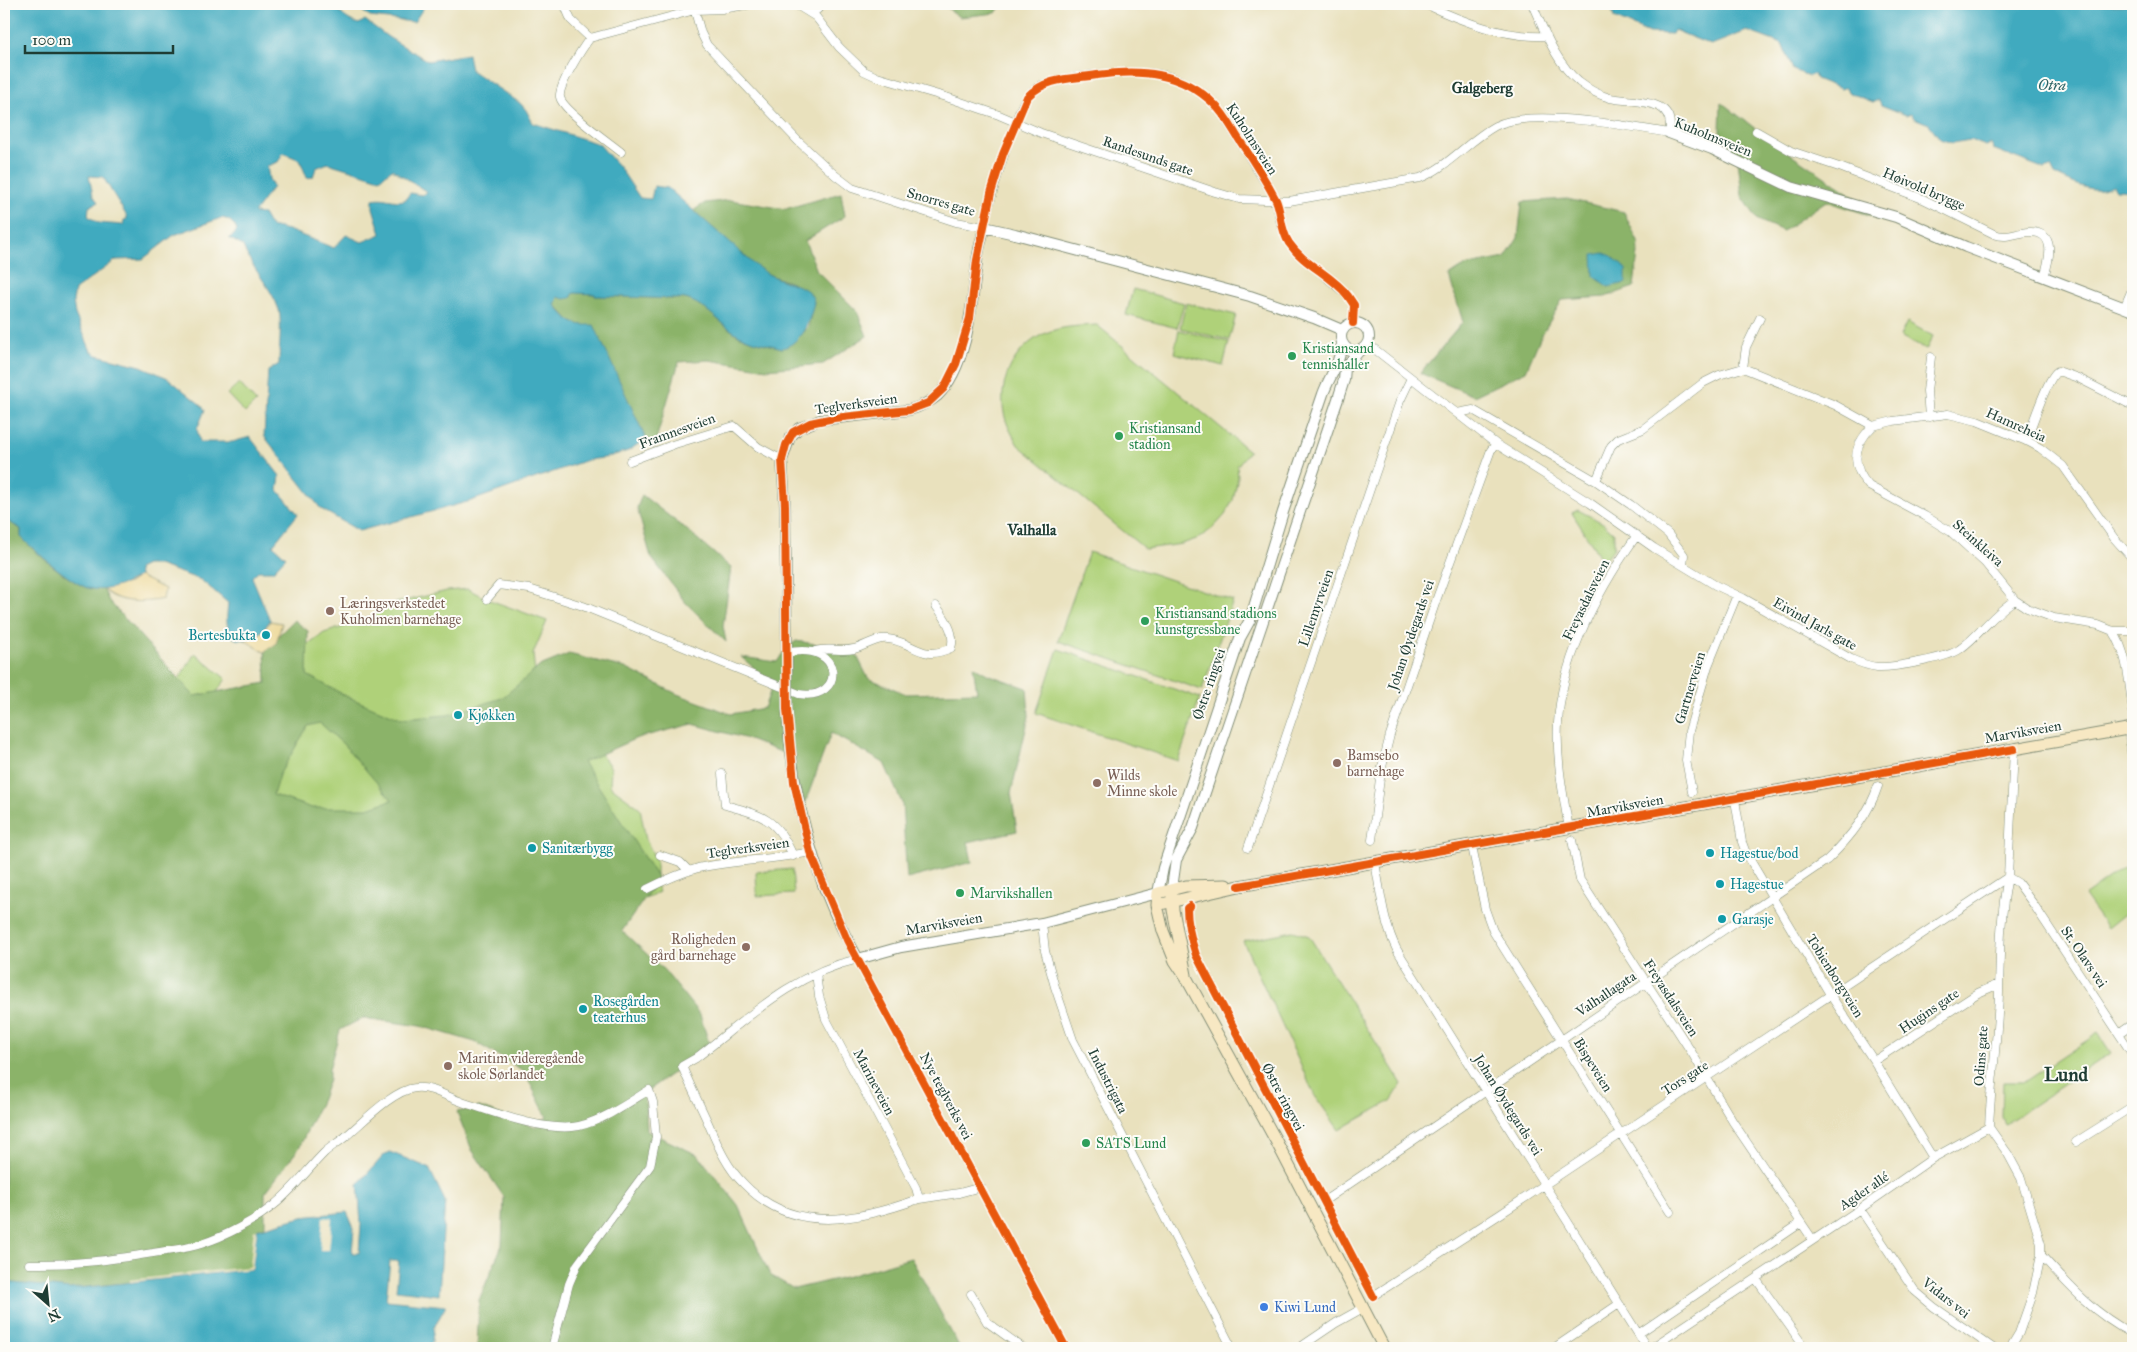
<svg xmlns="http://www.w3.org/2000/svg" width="2137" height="1352" font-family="'IM FELL Great Primer',serif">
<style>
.green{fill:#afd179;stroke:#678756}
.forest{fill:#8bb369;stroke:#55784e;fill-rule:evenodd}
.sand{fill:#eeda9e;stroke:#868c69}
.water{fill:#40aabf;stroke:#30747a;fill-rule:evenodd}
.pier{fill:#e9e1bd}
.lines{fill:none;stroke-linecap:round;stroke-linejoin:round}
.minor-casing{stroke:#848f78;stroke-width:9}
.tertiary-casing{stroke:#848f78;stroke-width:12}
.secondary-casing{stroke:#848f78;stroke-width:13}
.minor{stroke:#fff;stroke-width:8}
.tertiary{stroke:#fff;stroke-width:10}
.secondary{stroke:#f7e8c3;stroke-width:11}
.tertiary-bridge-casing{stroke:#848f78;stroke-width:12;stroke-linecap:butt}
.tertiary-bridge{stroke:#fff;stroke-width:10}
.cycleway-casing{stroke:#fdfcf7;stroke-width:11}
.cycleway{stroke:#e8590c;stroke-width:8}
.leisure-dot{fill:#2e9e5b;stroke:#fdfcf7;stroke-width:2}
.education-dot{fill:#8d6e63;stroke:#fdfcf7;stroke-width:2}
.culture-dot{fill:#0f9aa8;stroke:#fdfcf7;stroke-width:2}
.shop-dot{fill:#3f7fe0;stroke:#fdfcf7;stroke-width:2}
.labels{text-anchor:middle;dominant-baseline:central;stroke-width:4;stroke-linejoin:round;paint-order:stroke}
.street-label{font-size:14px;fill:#1f3d34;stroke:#fdfcf7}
.leisure-label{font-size:14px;fill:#27864d;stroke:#fdfcf7;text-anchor:start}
.education-label{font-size:14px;fill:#785e54;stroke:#fdfcf7;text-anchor:start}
.culture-label{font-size:14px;fill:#0d838f;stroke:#fdfcf7;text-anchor:start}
.shop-label{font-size:14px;fill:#366cbe;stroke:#fdfcf7;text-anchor:start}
.water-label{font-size:15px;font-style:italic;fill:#2b6365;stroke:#fdfcf7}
.neighbourhood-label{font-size:15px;font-weight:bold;fill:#1f3d34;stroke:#fdfcf7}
.district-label{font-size:19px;font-weight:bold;fill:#1f3d34;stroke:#fdfcf7}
</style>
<rect width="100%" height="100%" fill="#fdfcf7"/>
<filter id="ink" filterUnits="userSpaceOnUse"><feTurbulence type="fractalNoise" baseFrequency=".02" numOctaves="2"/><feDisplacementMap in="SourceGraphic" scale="10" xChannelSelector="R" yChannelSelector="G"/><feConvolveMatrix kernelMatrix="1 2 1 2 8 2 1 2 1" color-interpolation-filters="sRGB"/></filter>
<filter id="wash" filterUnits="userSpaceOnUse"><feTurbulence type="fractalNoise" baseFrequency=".0096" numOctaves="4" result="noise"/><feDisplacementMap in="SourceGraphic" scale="20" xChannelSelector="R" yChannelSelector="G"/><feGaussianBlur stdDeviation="1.12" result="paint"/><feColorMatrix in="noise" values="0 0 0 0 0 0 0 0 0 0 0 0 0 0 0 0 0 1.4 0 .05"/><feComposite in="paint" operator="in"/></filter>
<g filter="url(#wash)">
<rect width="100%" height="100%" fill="#e9e1bd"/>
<path class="green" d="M1133 289 1184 303 1177 328 1126 315Z
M1186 303 1236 315 1229 340 1180 328Z
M1907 322 1933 336 1926 350 1900 336Z
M1097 325 1249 451 1237 466 1238 477 1233 500 1225 515 1213 528 1199 538 1182 544 1145 549 1018 445C1012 434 1006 424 1004 413 997 378 1018 342 1051 331 1066 326 1082 326 1097 325Z
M1179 330 1229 342 1223 366 1174 353Z
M239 383 256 402 245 413 227 394Z
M1578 510 1603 523 1614 533V548L1603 562 1572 513Z
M1089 552 1233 601 1202 690 1058 641Z
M468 589 487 599 547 621 533 654 537 694 587 733 611 768 610 786 640 808 646 840 656 860V885L659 892 599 918 279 825 255 698 303 649 324 633 359 622 396 603 447 591Z
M1058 649 1200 698 1178 761 1036 713Z
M195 653 226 679 214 696 196 703 174 687Z
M2133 861V907L2107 928 2084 896Z
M792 869 794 894 757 896 756 872Z
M1293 931 1309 936 1402 1084 1391 1101 1339 1130 1315 1096 1243 941Z
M2098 1033 2111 1053 2005 1124 2002 1117 2003 1082H2025Z"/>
<path class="forest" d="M942 4H1002L996 13 959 17Z
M1721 102 1766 137 1891 222 1826 201 1783 231 1758 220 1742 196 1738 160 1720 131Z
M841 193 845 216 805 241 817 271 857 311 867 336 823 364 767 369 709 360 679 362 655 443 645 438 594 326C571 326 569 320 555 304L558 297 571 298 574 293 595 294V296H599L676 299C697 294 721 326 740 336 752 342 769 344 782 348L786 347 808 327 814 302 792 283 767 274 755 265 693 211 705 203 730 200 785 209Z
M1567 199 1624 212 1639 244 1634 287 1605 297 1562 300 1540 338 1526 371 1474 396 1420 373 1463 322 1449 276 1464 266 1505 258 1518 238 1522 202Z
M642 495 687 530 731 568 723 626 726 642 685 602 651 557 637 508Z
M4 519 21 529V537C35 552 68 581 87 588 92 590 97 589 103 589L109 601 194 696 266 683 265 649 294 620 308 631 307 675 348 697 401 719 448 715 502 698 540 666 569 654 625 668 677 694 731 714 764 708 773 684 741 657 777 662 785 650 796 641 854 650 868 678 906 694 977 692 973 666 989 675 1027 688 1029 716 1011 793 1017 831 968 842 972 862 907 879 902 803 884 763 831 733 801 814 792 756 744 738 693 724 637 738 583 762 658 879 622 931 664 970 700 1015 709 1043 691 1060 645 1092 647 1131 698 1155 738 1205 770 1275 794 1289 849 1276 911 1258 960 1348H477L479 1300 502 1245 504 1197 472 1150 457 1112 479 1107 535 1127 547 1117 524 1071 475 1042 420 1026 363 1018 340 1030 329 1069V1079L322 1099 299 1148 265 1193V1226L257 1229 253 1269 70 1289 4 1282ZM320 723 343 744 392 800 368 808H312L273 795 279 775 308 726Z"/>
<path class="sand" d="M139 576 165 589 163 599C143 603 118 604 103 589L129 583Z
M270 621 282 623 276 644 264 652 243 639 263 631Z"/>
<path class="water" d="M4 4H334C341 15 347 20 359 24L365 20 388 37 428 61 468 54 471 70 520 103 526 110 533 123 599 144 620 168 640 198 651 199 654 186 668 188 755 265C763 271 770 276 779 279 792 285 811 286 814 302 811 319 801 344 782 348 769 344 752 342 741 336 721 326 697 294 676 299L599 296H595V294L574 293 571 298 564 299 558 297 555 305C569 321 571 326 594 325L646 439 628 451 604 458 587 460 471 501 359 531 321 509 264 436 268 371 279 364C279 351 282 321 279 310 271 286 251 268 243 246L229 238 234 235 237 230C233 222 229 219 221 218L174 235 143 259 116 260 75 290 73 301 75 314 91 351 97 355 141 366 168 378 201 405 205 410 197 429 200 442H232L250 437 280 476 278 490 298 514 273 545 286 557 273 571H258L252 577 270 620C268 623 266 627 263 630 257 637 237 645 231 635 225 626 227 613 228 603L201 580 158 565H146L138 569 139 576C125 585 105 593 88 588 71 583 34 550 21 537V529L4 519ZM283 153 300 160 307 178 313 177 316 168 328 163 380 179 392 169 427 192 422 195 410 193 405 200C392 203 387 196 373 199V208L381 234 362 242 346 235 334 248 288 230 270 226 263 214 254 213 273 187 269 179 267 166 278 162ZM89 176 103 177 126 215 127 219 124 220 123 225 99 223 88 216 89 207 98 202 93 195Z
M353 4H426L414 22 370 17Z
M1611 4 2133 5V191L2116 190 2113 185C2094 196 2074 183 2055 175L2051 167 2045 169 1993 149 1991 144 1986 146 1970 140 1952 143 1940 139 1929 124 1914 118 1911 113 1906 115 1881 105 1879 100 1873 102 1848 92 1846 87 1841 89 1816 79 1814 74 1809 76 1793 70 1782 44 1747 31 1711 45 1674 30 1672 34 1649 33 1614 18Z
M1604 253 1612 256 1626 269V283L1608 287 1594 276 1593 255Z
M390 1152 429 1168 445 1201 439 1295 396 1290 399 1261H390L386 1300 446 1306 434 1327 431 1348H4V1282L70 1289 252 1269 257 1229 302 1217 347 1212 354 1228 352 1253H359L361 1224 358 1184 384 1155Z"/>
<path class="pier" d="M323 1217 332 1218 329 1250H320Z
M257 1229 252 1269 130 1282V1280L250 1267 254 1230Z"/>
</g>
<g filter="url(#ink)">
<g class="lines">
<defs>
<path id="minor" d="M564 4 571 20 590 38
M693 4 701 33 707 45 798 141 835 175 852 188 956 222 984 227C991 196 1000 167 1010 137 1015 124 1019 109 1026 98 1031 91 1039 85 1048 83 1071 75 1141 69 1164 75 1187 80 1209 97 1223 115L1276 200 1281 225 1288 242 1297 252 1348 296 1354 305 1353 323
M795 4 816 17 839 47 864 71 877 77 949 98 999 115 1041 133 1215 192 1239 199 1289 201 1420 178C1448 167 1468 141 1495 126 1530 108 1629 126 1669 133 1677 96 1632 103 1610 98 1599 95 1588 89 1579 82 1556 63 1544 30 1532 4
M1425 4C1463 22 1505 38 1547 36
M812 14 824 4
M1756 131 1791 151 1842 168 1923 199 1994 234C2007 239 2015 233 2028 232 2058 230 2049 261 2044 277
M621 152C609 142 562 110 560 97 558 86 583 47 590 38L695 10 722 9 752 4
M2124 308 2133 287
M1368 344 1496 444 1590 503 1654 548 1715 585 1743 598 1851 659C1860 663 1868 666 1877 667 1893 668 1948 658 1960 649 1980 635 1993 613 2015 600
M1743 368 1746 347 1760 318
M1457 413 1473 410 1596 481 1631 505 1668 534 1684 555 1683 565
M1929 417 1927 391 1931 357
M1873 426C1853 445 1850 465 1869 486L1925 516 1951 532 1985 563 2015 600 2027 608 2054 618 2098 625 2113 631H2133
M2026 441C2031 429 2048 375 2058 371L2078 378 2133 406
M630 461 675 444 734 426 758 447 782 460
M1596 481 1611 446 1618 439 1643 429 1703 383 1719 375 1743 368 1835 405 1873 426 1893 421 1948 414 1977 421 2029 442 2040 448 2063 466 2114 538 2133 559
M487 599 499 585 529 589 583 606 799 694C846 702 845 639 786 653
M2113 631C2128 653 2129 685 2133 711
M815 651C828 647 841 652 854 649 864 647 877 637 888 639 915 642 920 662 951 648 956 634 944 616 936 606
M2128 729 2133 765
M722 774 725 805C762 815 777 818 793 856
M1692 792 1686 760 1689 731 1708 666 1737 595
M1735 800 1742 842 1746 853 1831 996 1874 1061 1933 1158
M1569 829C1563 794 1556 759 1558 723 1562 655 1599 589 1637 535
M1372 840 1381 771 1390 735 1437 598 1491 450 1496 444
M1572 840 1580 880 1692 1053 1733 1122 1813 1240
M1472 846 1485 909 1493 931 1670 1212
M1248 848 1400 401 1411 378
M660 855 680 862 689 871
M1375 863C1381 893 1383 922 1397 950L1647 1348
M647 889C663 881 681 873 698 868 735 860 773 860 810 852
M1042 923 1045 951 1055 987 1073 1040 1232 1348
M816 974 819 996 826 1019 916 1188 919 1199 959 1193 981 1187
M2120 1033 2133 1024
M1874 1061 1978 993 1999 984
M2076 1142 2133 1106
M919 1199C860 1220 794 1236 744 1184 727 1168 718 1146 709 1125 700 1105 690 1086 682 1066L696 1058C748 1018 792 974 858 959L1066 1348
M1324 1201 1827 860C1848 840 1869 814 1878 786
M1860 1209 1915 1291 1934 1307 1993 1348
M2041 1255C2069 1286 2095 1315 2133 1334
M29 1264C75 1265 109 1260 153 1253 169 1250 186 1249 201 1244 226 1236 254 1221 274 1205 293 1190 307 1170 324 1153 330 1147 338 1143 345 1137 362 1123 393 1090 415 1088 431 1086 447 1097 462 1102 492 1112 547 1133 579 1126 604 1120 628 1103 649 1090L653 1102 656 1137 650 1166 577 1265 569 1284 552 1348
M1756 1279 1805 1348
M971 1294 987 1322 1023 1348
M1373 1296 1499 1215 2008 877 2018 883 2034 905 2133 1055
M1638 1334 1801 1223
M1299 1348 1336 1323 1363 1308
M1554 1348 1619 1304
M1651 1348 1860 1209 1933 1158 1989 1127
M2010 1348 2019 1333 2033 1293 2041 1255V1244L2021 1178 2008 1154 1989 1127C1991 1082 1998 1037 1999 992 2000 954 2000 915 2008 877L2014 749"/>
<path id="tertiary" d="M1669 133 1712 149 1791 187 1896 217 1966 247 2133 311
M1341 337a14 14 0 1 1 28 0a14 14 0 1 1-28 0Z
M787 665 785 505 782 460 790 437 799 428 820 420 909 410C919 407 929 403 937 396 968 367 972 302 977 262 978 250 982 239 984 227L1015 234 1250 296 1314 318 1342 330
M787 709C792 797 814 882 858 959L901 947 1042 923 1158 893 1163 868 1240 638 1250 620 1283 512 1323 394C1330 375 1340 364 1342 343
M1172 888 1176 860 1193 828 1338 399 1344 380 1345 368 1359 351"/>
<path id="secondary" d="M1226 885 1186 886 1158 893 1157 905 1163 931 1175 961 1187 979 1275 1139 1384 1348
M1172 895 1173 910 1186 975
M1157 905 1239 886 2133 728"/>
</defs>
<use href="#minor" class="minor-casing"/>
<use href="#tertiary" class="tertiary-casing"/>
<use href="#secondary" class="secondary-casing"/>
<use href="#minor" class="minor"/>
<use href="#tertiary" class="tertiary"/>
<use href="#secondary" class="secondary"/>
<defs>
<path id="tertiary-bridge" d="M787 665V709"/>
</defs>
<use href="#tertiary-bridge" class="tertiary-bridge-casing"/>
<use href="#tertiary-bridge" class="tertiary-bridge"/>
<defs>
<path id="cycleway" d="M1239 886 2014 749
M1190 906 1187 908C1187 924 1191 940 1196 955L1373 1296
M1066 1348 847 940 810 852 794 782 787 709 785 505 782 460 786 445 793 432 810 423 834 418 909 410 928 403 944 388 956 364 970 318 977 260 991 193 1003 154 1027 97C1046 77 1072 79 1097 75 1140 69 1182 72 1214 104 1226 115 1233 131 1242 144 1254 162 1266 181 1276 200 1282 214 1280 229 1289 243 1304 265 1332 275 1348 296L1354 305 1353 323"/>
</defs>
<use href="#cycleway" class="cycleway-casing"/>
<use href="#cycleway" class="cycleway"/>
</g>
</g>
<g class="leisure-dot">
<circle cx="1292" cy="356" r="5"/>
<circle cx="1119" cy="436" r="5"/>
<circle cx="1145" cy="621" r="5"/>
<circle cx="960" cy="893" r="5"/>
<circle cx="1086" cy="1143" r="5"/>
</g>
<g class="education-dot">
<circle cx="330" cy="611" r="5"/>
<circle cx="1337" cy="763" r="5"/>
<circle cx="1097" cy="783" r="5"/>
<circle cx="746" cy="947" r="5"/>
<circle cx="448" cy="1066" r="5"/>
</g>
<g class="culture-dot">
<circle cx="266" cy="635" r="5"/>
<circle cx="458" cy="715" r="5"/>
<circle cx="532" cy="848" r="5"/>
<circle cx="1710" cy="853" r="5"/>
<circle cx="1720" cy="884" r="5"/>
<circle cx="1722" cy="919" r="5"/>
<circle cx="583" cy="1009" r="5"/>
</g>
<circle class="shop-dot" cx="1264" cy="1307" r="5"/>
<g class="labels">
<g class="street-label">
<text transform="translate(1713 137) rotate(22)">Kuholmsveien</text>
<text transform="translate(1252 139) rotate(57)">Kuholmsveien</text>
<text transform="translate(1148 156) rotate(19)">Randesunds gate</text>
<text transform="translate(1924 189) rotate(23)">Høivold brygge</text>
<text transform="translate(941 202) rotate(16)">Snorres gate</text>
<text transform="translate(856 404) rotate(-8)">Teglverksveien</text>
<text transform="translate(2016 425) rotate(24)">Hamreheia</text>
<text transform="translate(677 431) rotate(-20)">Framnesveien</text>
<text transform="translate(1978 543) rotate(42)">Steinkleiva</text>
<text transform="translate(1586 600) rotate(-64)">Freyasdalsveien</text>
<text transform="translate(1316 608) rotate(-71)">Lillemyrveien</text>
<text transform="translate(1815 624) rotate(29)">Eivind Jarls gate</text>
<text transform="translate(1411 635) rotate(-71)">Johan Øydegards vei</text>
<text transform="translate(1209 684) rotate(-71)">Østre ringvei</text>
<text transform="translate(1690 688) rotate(-73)">Gartnerveien</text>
<text transform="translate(2023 732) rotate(-10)">Marviksveien</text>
<text transform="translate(1625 806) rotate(-10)">Marviksveien</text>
<text transform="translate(748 848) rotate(-8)">Teglverksveien</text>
<text transform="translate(944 924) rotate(-10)">Marviksveien</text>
<text transform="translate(2084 957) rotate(56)">St. Olavs vei</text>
<text transform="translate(1835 976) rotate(58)">Tobienborgveien</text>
<text transform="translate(1606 994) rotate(-34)">Valhallagata</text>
<text transform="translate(1671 998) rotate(57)">Freyasdalsveien</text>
<text transform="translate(1929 1011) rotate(-34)">Hugins gate</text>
<text transform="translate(1981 1056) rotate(-86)">Odins gate</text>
<text transform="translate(1593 1065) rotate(58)">Bispeveien</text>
<text transform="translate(1685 1078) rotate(-33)">Tors gate</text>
<text transform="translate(1108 1081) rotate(63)">Industrigata</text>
<text transform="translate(874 1082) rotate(62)">Marineveien</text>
<text transform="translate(946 1096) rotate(62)">Nye teglverks vei</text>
<text transform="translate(1283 1097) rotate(62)">Østre ringvei</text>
<text transform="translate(1508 1105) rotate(58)">Johan Øydegards vei</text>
<text transform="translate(1864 1191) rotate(-34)">Agder allé</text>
<text transform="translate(1946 1298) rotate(38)">Vidars vei</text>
</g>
<g class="leisure-label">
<text x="1302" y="348">Kristiansand<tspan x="1302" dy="16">tennishaller</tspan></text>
<text x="1129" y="428">Kristiansand<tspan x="1129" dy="16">stadion</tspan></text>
<text x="1155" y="613">Kristiansand stadions<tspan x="1155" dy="16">kunstgressbane</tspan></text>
<text x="970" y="893">Marvikshallen</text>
<text x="1096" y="1143">SATS Lund</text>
</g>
<g class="education-label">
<text x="340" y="603">Læringsverkstedet<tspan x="340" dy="16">Kuholmen barnehage</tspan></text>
<text x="1347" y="755">Bamsebo<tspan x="1347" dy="16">barnehage</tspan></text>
<text x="1107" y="775">Wilds<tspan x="1107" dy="16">Minne skole</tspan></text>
<text x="736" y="939" text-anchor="end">Roligheden<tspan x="736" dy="16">gård barnehage</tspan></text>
<text x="458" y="1058">Maritim videregående<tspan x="458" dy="16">skole Sørlandet</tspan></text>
</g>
<g class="culture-label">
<text x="256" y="635" text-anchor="end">Bertesbukta</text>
<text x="468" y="715">Kjøkken</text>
<text x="542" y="848">Sanitærbygg</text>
<text x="1720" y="853">Hagestue/bod</text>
<text x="1730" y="884">Hagestue</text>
<text x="1732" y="919">Garasje</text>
<text x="593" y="1001">Rosegården<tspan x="593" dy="16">teaterhus</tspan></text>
</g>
<g class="shop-label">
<text x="1274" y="1307">Kiwi Lund</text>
</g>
<g class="water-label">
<text x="2052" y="85">Otra</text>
</g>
<g class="neighbourhood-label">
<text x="1482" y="88">Galgeberg</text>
<text x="1032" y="530">Valhalla</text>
</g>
<g class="district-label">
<text x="2066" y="1074">Lund</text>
</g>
</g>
<rect width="2137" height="1352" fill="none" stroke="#fdfcf7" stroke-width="20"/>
<g transform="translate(48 1304) rotate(153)" stroke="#fdfcf7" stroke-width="4" paint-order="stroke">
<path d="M0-4L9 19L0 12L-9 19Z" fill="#1f3d34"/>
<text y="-8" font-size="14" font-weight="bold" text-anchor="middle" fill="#1f3d34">N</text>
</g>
<path d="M25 45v8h148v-8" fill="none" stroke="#1f3d34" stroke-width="2.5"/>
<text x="32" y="45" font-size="15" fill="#1f3d34" stroke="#fdfcf7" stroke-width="4" paint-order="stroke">100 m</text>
</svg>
